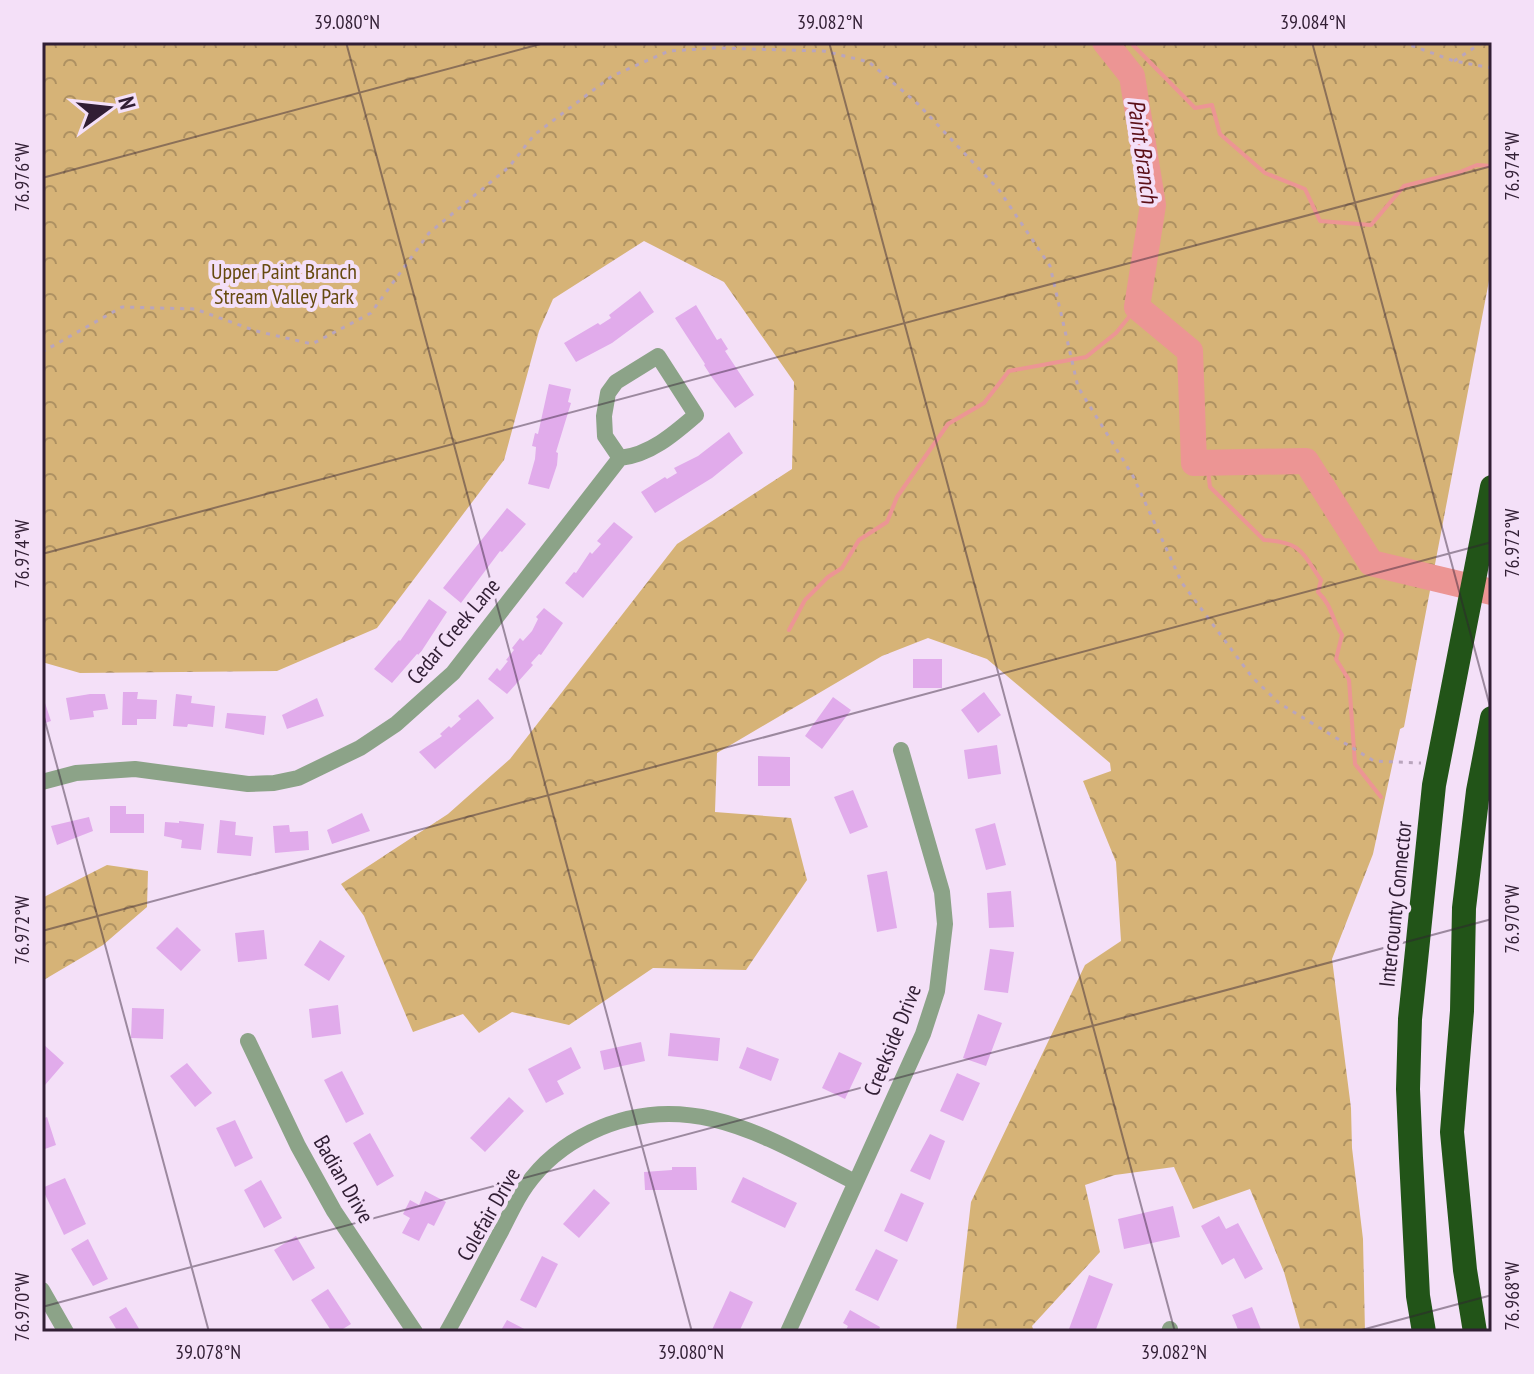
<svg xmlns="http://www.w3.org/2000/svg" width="1534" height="1374" font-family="'PT Sans Narrow',sans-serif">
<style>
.forest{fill:url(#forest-crowns)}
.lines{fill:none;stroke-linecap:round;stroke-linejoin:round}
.stream{stroke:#ec9594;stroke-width:4}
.river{stroke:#ec9594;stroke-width:26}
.building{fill:#e1abeb}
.path{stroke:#b9a5bd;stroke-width:3;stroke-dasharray:4 6;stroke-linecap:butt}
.street{stroke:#8ca388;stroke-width:16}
.highway{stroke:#225418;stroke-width:24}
.ticks{fill:none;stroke:#311e34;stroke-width:2;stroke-opacity:0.45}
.labels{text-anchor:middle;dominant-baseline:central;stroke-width:8;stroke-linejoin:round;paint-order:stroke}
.park-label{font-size:22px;fill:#664a0f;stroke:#f4e0f8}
.street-label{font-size:22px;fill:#311e34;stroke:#f4e0f8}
.water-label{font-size:24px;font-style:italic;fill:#5c1018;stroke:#f4e0f8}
.neatline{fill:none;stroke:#311e34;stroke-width:3}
.ticks-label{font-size:20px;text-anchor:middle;fill:#311e34}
</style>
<defs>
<pattern id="forest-crowns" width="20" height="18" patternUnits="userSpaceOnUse" patternTransform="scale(2)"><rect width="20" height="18" fill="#d6b377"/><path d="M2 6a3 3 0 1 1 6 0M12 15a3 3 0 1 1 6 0" fill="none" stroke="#ae9162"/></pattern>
</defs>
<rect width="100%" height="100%" fill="#f4e0f8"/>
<path class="forest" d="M42 42H1492V265L1404 727 1400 729 1373 854 1332 959 1351 1108 1352 1148 1363 1239 1365 1332H1301L1284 1272 1250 1189 1193 1209 1174 1167 1115 1175 1085 1185 1100 1252 1032 1326 1034 1332H956L971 1202 1085 965 1121 941 1116 862 1083 781 1111 771 1110 763 987 659 928 638 882 656 717 753 715 812 791 818 807 880 746 970 653 968 569 1025 512 1012 479 1033 463 1014 413 1032 364 916 341 884 448 814 510 759 677 544 792 469 794 382 724 282 644 241 553 299 539 331 504 460 377 628 277 671 80 673 42 662Z
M107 865 148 871 147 907 103 945 42 981V898Z"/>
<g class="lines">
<path class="stream" d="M1130 42 1195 108 1212 105 1220 134 1265 173 1305 189 1320 221 1371 225 1404 186 1460 172 1477 165 1492 166
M1207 463 1210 487 1264 540C1301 542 1301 551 1321 580L1318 592C1333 607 1331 618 1342 635L1336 659 1349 680 1355 764 1381 797
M789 630 805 600 828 577 842 568 859 540 887 522 897 497 948 424 984 403 1009 371 1086 357 1116 333 1137 307"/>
<path class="river" d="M1105 42 1132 76 1153 205 1137 307 1190 351 1194 463 1306 461 1371 563 1492 592"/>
</g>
<path class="building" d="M640 291 654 312 612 343 576 362 564 343 598 323 600 325 611 318 609 315Z
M696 305 717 340 721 338 728 349 725 351 754 395 735 408 711 376 704 365 705 364 675 318Z
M549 384 571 389 568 402 571 403 556 452 558 453 557 465 549 489 528 484 535 459 536 447 532 446 535 433 538 434Z
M729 432 743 453 712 478 655 513 641 492 665 477 667 479 677 473 674 468 698 456Z
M507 508 526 524 502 552 500 551 461 603 443 588Z
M614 522 633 537 583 598 565 583 574 572 576 573 590 552 592 554 601 544 597 541Z
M429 599 447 612 419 655 417 654 392 683 374 669 399 640 400 641Z
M544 608 563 623 541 655 539 654 531 663 533 665 507 694 488 679 497 668 500 671 508 661 506 660 514 650 512 648 520 638 523 641 532 631 538 619 536 617Z
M913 659H942V688H913Z
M123 692H138L137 699 157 700 156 719H137V725H122Z
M984 692 1001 715 978 733 961 710Z
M42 694 51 721 42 724Z
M90 694H105L108 709 93 711 94 717 70 720 66 698Z
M176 694 192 696 191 703 215 706 213 727 188 724 187 727 173 726Z
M833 697 851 710 822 749 805 736Z
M317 698 324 716 287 729 282 715Z
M478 699 494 718 435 769 419 752 442 736 440 734 449 726 451 728 461 719 458 716Z
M227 713 266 716 264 735 225 728Z
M997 745 1001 774 968 779 964 750Z
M758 756 790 757V786H758Z
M853 790 868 827 850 834 834 797Z
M110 806H126V814H144V833H110Z
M362 813 370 831 332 844 327 830Z
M89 817 93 831 57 845 51 826Z
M220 820 236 822 235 835 253 837 251 856 217 853Z
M179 821 204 824 201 850 181 848 182 840 164 836 165 822 179 823Z
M995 823 1006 865 986 870 975 829Z
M289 825 290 832 308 831 309 850 275 853 273 826Z
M887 871 897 928 877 932 867 875Z
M1011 891 1014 927 989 928 987 893Z
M177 927 201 950 181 971 156 948Z
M264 930 267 959 238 962 235 933Z
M320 940 345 956 329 981 304 965Z
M990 949 1014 952 1008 993 984 990Z
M338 1005 341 1034 312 1038 309 1009Z
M132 1008 164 1009 163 1039 131 1038Z
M978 1014 1002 1023 986 1066 963 1058Z
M670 1033 720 1038 718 1061 668 1056Z
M641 1042 645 1061 604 1070 600 1051Z
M43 1044 64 1063 45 1085 42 1082Z
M571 1047 581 1068 557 1081 564 1094 546 1103 528 1069Z
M747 1047 779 1059 771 1081 739 1068Z
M839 1052 862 1063 845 1099 822 1088Z
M187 1063 212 1093 195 1107 170 1076Z
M342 1071 364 1114 346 1123 324 1080Z
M957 1073 980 1083 963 1121 940 1111Z
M509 1097 524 1111 485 1152 470 1138Z
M47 1117 56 1145 42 1150V1119Z
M235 1120 253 1158 235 1167 216 1128Z
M370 1133 394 1176 377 1186 353 1143Z
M930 1134 945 1141 930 1180 910 1171Z
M672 1167H696L697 1190H645L644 1172 672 1170Z
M743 1177 797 1203 785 1228 731 1202Z
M65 1178 86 1224 64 1235 42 1188Z
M261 1180 282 1218 264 1228 244 1190Z
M594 1189 610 1203 579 1238 563 1224Z
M425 1191 446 1202 434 1226 428 1223 419 1241 402 1233 410 1218 403 1214 410 1200 419 1205Z
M901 1193 924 1203 907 1242 884 1231Z
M1173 1206 1180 1237 1124 1249 1118 1219Z
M1219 1216 1226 1229 1238 1223 1263 1269 1245 1279 1234 1258 1222 1265 1201 1226Z
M296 1236 315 1268 293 1281 274 1250Z
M88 1239 108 1279 93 1286 71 1249Z
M876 1249 898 1260 878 1301 855 1290Z
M542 1256 558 1264 536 1308 520 1300Z
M1089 1275 1113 1284 1095 1332H1079L1069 1329Z
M328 1289 351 1324 338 1332H332L311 1300Z
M730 1291 753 1302 739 1332H711Z
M126 1307 141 1332H118L109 1317Z
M1252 1307 1262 1332H1239L1232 1315Z
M850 1310 880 1327 878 1332H845L848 1326 843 1323Z
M507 1320 530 1332H500Z"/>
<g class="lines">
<path class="path" d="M1402 42 1454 61 1492 68
M1454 61 1483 42
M42 352 122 307 195 309 256 331 312 344 371 313 429 233 509 167 534 135 612 76 669 51 714 48 824 51 869 62 918 104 999 190 1050 266 1078 387 1133 476 1182 583 1252 677 1279 703 1374 761 1421 763"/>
<path class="street" d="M42 782 76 773 135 769 248 784 274 783 298 778 360 748 396 724 453 673 620 458C650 455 674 434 696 415L658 356 616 382 608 393 604 416 605 436 620 458
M248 1041 298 1146 334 1211 415 1332
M42 1290 66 1332
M447 1332C465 1300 482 1267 499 1235 508 1219 515 1201 526 1186 542 1163 566 1144 591 1132 689 1085 769 1139 855 1182
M788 1332 923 1034 937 991 945 924 942 892 901 750
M1169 1332 1170 1329"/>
<path class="highway" d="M1424 1332 1418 1296 1411 1158 1408 1089 1410 1019 1434 785 1492 487
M1475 1332 1465 1270 1452 1132 1462 1011 1464 908 1478 791 1492 718"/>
</g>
<path class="ticks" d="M346 42 692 1332M829 42 1175 1332M1312 42 1492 714M42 178 548 42M42 554 1492 166M42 710 209 1332M42 931 1492 542M42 1307 1492 919M1354 1332 1492 1295"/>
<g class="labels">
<g class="park-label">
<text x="284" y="271">Upper Paint Branch<tspan x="284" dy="25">Stream Valley Park</tspan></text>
</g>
<g class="street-label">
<text transform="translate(453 631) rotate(-50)">Cedar Creek Lane</text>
<text transform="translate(1395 904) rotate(-84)">Intercounty Connector</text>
<text transform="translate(892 1040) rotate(-68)">Creekside Drive</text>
<text transform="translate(344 1179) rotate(60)">Badian Drive</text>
<text transform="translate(488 1214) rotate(-60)">Colefair Drive</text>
</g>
<g class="water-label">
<text transform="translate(1143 151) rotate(82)">Paint Branch</text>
</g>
</g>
<rect width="1534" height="1374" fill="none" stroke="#f4e0f8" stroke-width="88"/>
<g transform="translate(108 108) rotate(75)" stroke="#f4e0f8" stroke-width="6" paint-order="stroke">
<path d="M0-6L14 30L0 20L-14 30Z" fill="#311e34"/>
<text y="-12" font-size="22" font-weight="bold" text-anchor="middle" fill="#311e34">N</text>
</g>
<rect x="44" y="44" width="1446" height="1286" class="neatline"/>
<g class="ticks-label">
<text x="347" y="29">39.080°N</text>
<text x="830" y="29">39.082°N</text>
<text x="1313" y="29">39.084°N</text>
<text transform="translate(1512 166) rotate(-90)" y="7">76.974°W</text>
<text transform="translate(22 177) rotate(-90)" y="7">76.976°W</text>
<text transform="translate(1512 543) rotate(-90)" y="7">76.972°W</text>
<text transform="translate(22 554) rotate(-90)" y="7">76.974°W</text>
<text transform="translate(1512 919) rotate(-90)" y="7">76.970°W</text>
<text transform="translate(22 930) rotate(-90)" y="7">76.972°W</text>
<text transform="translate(1512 1296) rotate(-90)" y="7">76.968°W</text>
<text transform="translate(22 1307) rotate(-90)" y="7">76.970°W</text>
<text x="208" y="1359">39.078°N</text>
<text x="691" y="1359">39.080°N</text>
<text x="1174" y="1359">39.082°N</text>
</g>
</svg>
